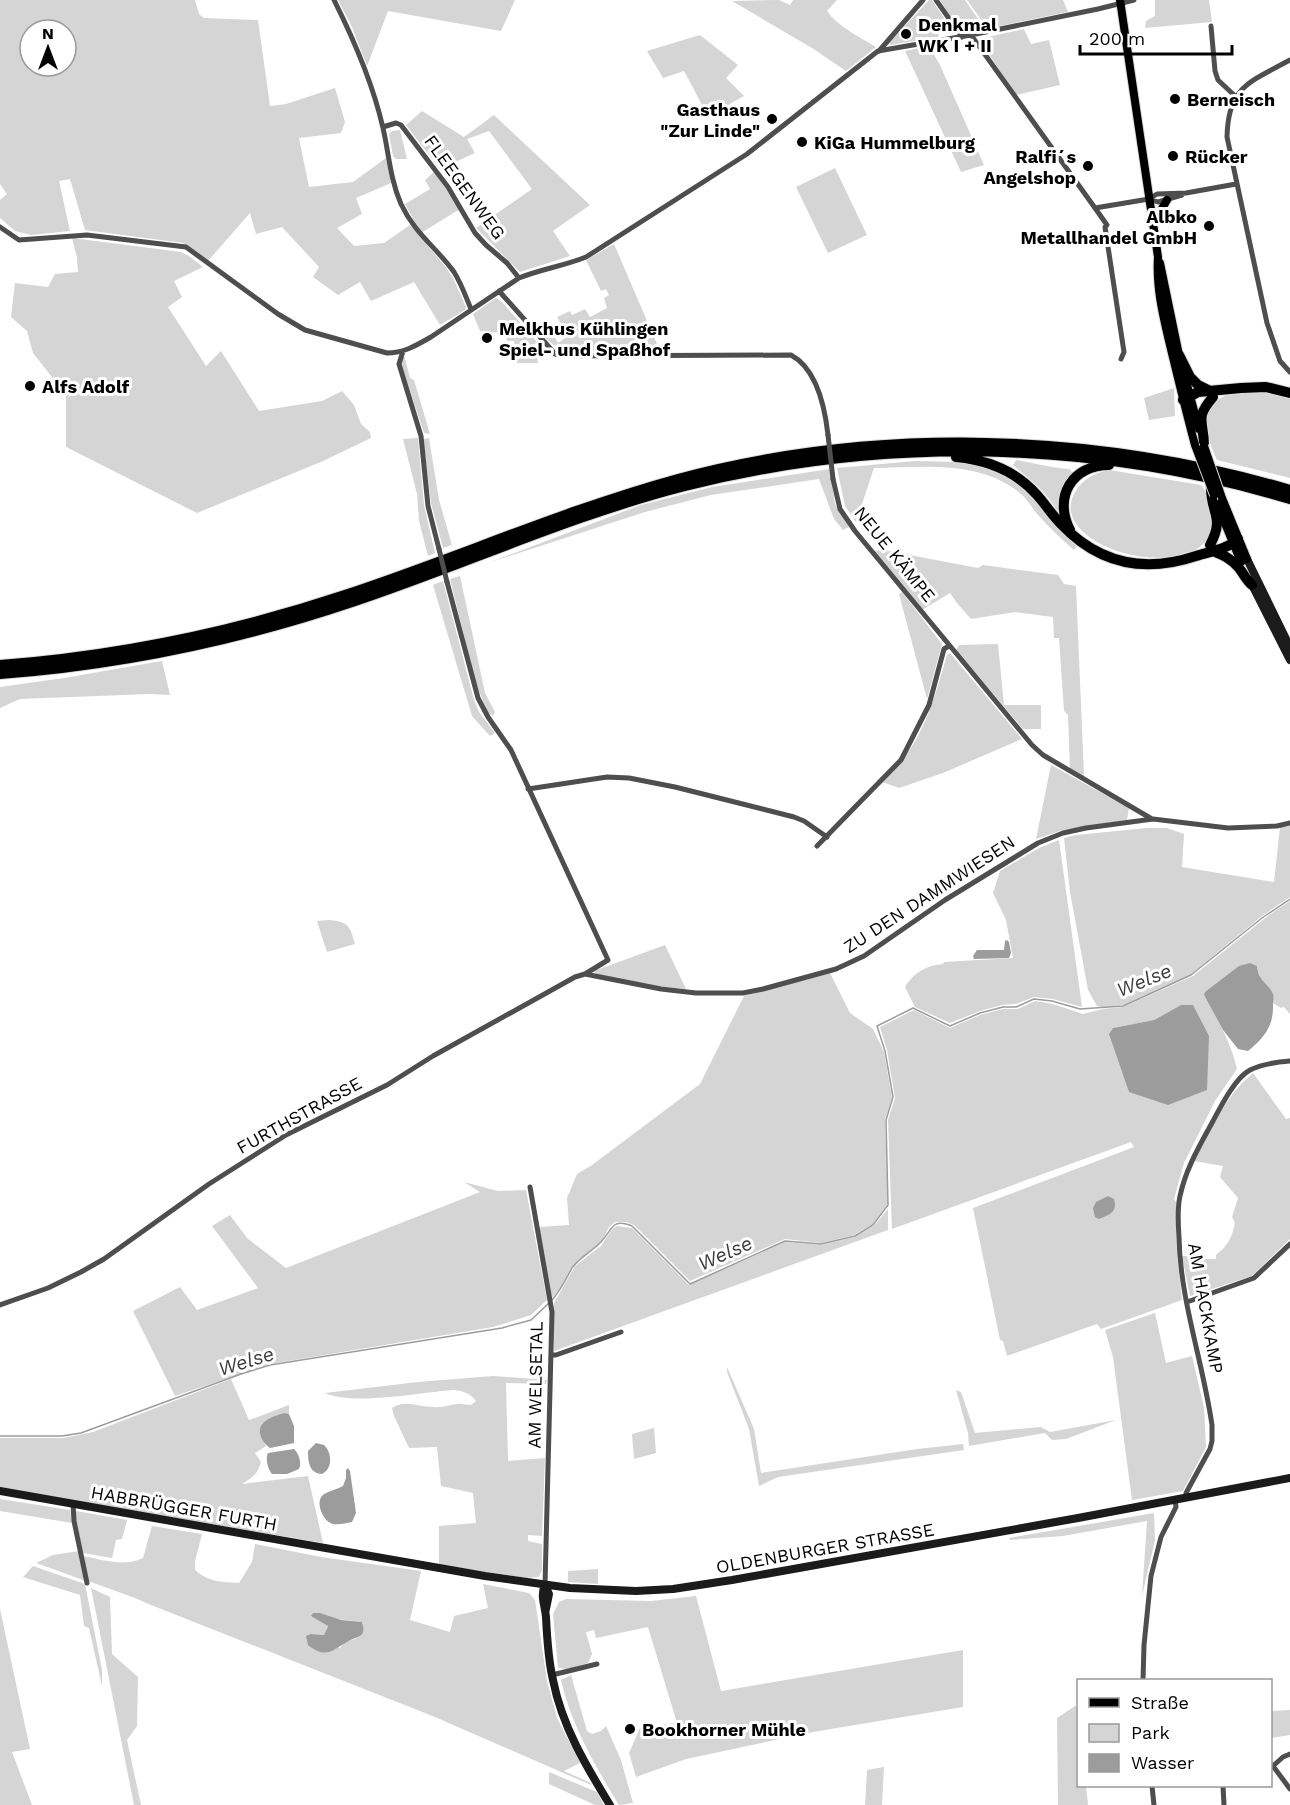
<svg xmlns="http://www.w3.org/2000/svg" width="1290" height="1805" font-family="'Work Sans',sans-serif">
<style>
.green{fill:#d5d5d5;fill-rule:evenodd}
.water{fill:#9c9c9c}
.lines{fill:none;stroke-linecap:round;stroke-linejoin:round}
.stream{stroke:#9c9c9c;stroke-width:1.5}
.primary-casing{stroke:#dbdbdb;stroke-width:10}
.highway-casing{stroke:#dbdbdb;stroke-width:12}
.street{stroke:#4e4e4e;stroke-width:5}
.secondary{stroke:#1b1b1b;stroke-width:8}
.primary{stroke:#000;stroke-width:8}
.highway{stroke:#000;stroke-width:10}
.primary-bridge-casing{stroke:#dbdbdb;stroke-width:10;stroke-linecap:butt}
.street-bridge{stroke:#4e4e4e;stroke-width:5}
.primary-bridge{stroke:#000;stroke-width:8}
.poi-dot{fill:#000;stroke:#fff;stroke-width:2}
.labels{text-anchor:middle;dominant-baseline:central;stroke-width:6;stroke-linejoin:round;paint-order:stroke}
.poi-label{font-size:18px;font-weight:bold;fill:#000;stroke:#fff;text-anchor:start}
.street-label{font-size:18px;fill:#000;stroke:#fff}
.water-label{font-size:20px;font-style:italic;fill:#3d3d3d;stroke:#fff}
</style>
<rect width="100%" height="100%" fill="#fff"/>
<path class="green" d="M0 0H195L199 14 204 18 258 20 270 106 286 104 335 88 345 122 341 133 299 138 309 187 353 182 386 158 391 183 356 198 362 214 337 228 354 246 384 243 410 225 445 266 453 278 466 307 465 310 440 325 414 282 371 301 360 282 338 295 313 277 319 267 282 227 256 234 250 213 208 261 183 243 85 230 70 179 59 181 70 231 31 235 15 231 0 218V200L7 194 0 184ZM30 30H66V66H30Z
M338 0H515L501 31 388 11 367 66 352 27Z
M779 0 790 5 793 0H837L827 11C838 27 860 37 876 47L846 71 812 48 732 1Z
M929 0H932L944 18 938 37 891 45 889 43Z
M940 0H965L985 29 961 33Z
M967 0H1063L1068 12 989 28 985 25Z
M1155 0H1209L1212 22 1145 28 1146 21 1155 16Z
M1024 29 1031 44 1049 40 1060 85 1016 95 979 39Z
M700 35 738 65 726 78 744 96 708 116 684 71 663 78 647 51Z
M929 46 940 65 984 165 961 172 905 51Z
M422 111 464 137 494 115 590 205 553 231 570 256 520 272 476 228 532 189 489 131 467 139 475 153 440 169 406 125Z
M400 130 407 159H396L393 156 389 134 392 131Z
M835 168 867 235 828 253 796 187Z
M434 172 460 209 421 233 405 204 430 189 425 180Z
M72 238 181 252 189 256 203 267 174 281 182 297 168 307 206 366 221 351 259 411 322 401 342 391 354 405 361 424 370 432 371 438 323 461 197 513 66 447V395L33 353 27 331 11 317 15 283 48 287 55 274 78 272 77 258Z
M614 244 660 351H576C555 350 550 342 535 328L547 323 558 343 568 336 557 317 570 311 572 315 585 309 590 317 607 308 604 298 609 295 606 289 601 291 586 260Z
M496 298 502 302 537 342 535 346 538 363H516L514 341H508L502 333 480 331 473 314Z
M404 355 410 378 414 380 430 434 424 433 401 364Z
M1174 388 1175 416 1149 420 1144 398Z
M1262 391 1290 397V478L1217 460C1213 451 1209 442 1207 433 1202 415 1212 399 1230 394 1239 391 1252 392 1262 391Z
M418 438 424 505 435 553 428 556 419 521 417 494 403 439Z
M429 438 439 500 452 545 443 548 431 503 423 439Z
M1016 460C1035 463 1051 468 1070 469L1075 477 1061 510 1057 511C1047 492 1029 479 1013 465Z
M915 461C937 462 962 460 984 466 1024 477 1047 520 1077 546L1074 550C1061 539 1049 527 1038 515 1032 508 1027 499 1020 493 980 460 922 467 874 468L856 522 845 506 837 468Z
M830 469 835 504 849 527 843 530 834 519 819 479 711 495 645 512 488 563 641 505 712 487Z
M1109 470 1201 485C1210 495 1217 519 1211 533 1188 586 1044 546 1075 492 1083 479 1094 473 1109 470Z
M883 550 978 568 983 565 1058 575 1064 584 1076 586 1084 777 1070 769 1068 715 1064 711 1059 638H1054L1053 617 1015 612 971 619 957 603 950 593 922 610 874 551Z
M460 576 485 693 495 712 493 716 488 713 476 684 450 579Z
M443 581 474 700 479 712 495 733 490 736 472 716 433 585Z
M902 592 942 644 927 699 899 594Z
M998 644 1004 705H1041V729H1023L956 650 959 645Z
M950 653 1022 739 943 773 899 788 882 782C888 776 895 769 901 762 926 731 936 692 947 655Z
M162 661 170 695 149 694 20 699 0 708V687L64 678Z
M1051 765 1129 808 1127 820 1063 830 1036 839Z
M1290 826V897L1262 916 1190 975 1123 1005 1102 1007 1097 1006 1088 990 1070 892 1064 838 1076 835 1147 828H1167L1184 834 1182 867 1274 882 1280 827Z
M1059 840 1082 1007 1053 999 1034 997 1016 1004 1002 1005 980 1011 950 1023 915 1007 905 987C913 973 927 965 943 964L944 962 1013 958 1006 920 993 893 1000 871 1039 848Z
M1290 901V1014L1284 1007 1281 1008 1273 1003C1272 987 1259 983 1257 966L1204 995C1217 1019 1231 1042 1237 1069L1215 1101 1184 1163 1174 1199 1176 1202 1177 1256 1182 1300 1101 1329 1097 1324 1007 1356 1003 1341 1000 1340 973 1208 1134 1147 1131 1142 892 1229 888 1120 895 1098 887 1050 880 1027 914 1010 950 1028 980 1015 1003 1009H1018L1035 1001 1053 1004 1083 1014 1103 1009 1123 1007 1193 976 1269 915ZM1181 1005 1129 1092 1113 1028 1154 1020Z
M329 920C349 922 350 926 355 944L327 952 317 921Z
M665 945 686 989 654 986 597 975 594 971Z
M830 973 850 1013 873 1029 884 1052 892 1098 885 1119 888 1203 873 1224 854 1235 821 1243 785 1239 690 1281 634 1225 626 1222H615L609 1227 602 1241 573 1266 560 1288 551 1299 539 1227 569 1225 567 1198 577 1174 592 1165 700 1084 744 996Z
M1253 1073 1286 1119 1290 1118V1239L1252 1276 1190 1296 1182 1256H1205V1259H1216V1255C1228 1246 1232 1237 1235 1223L1232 1217 1238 1198 1220 1177 1223 1166 1194 1161C1211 1130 1225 1096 1253 1073Z
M464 1182 498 1191 526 1190 547 1300 531 1315 493 1327 270 1364 175 1396 133 1311 180 1287 197 1310 258 1288 212 1226 230 1215 247 1238 286 1268 480 1192Z
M888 1209V1230L554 1351V1303L575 1266 601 1246 612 1229 617 1226 632 1228 689 1285 785 1242 821 1245 855 1237 874 1226Z
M1155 1313 1166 1363 1192 1356 1204 1408 1206 1447 1183 1491 1132 1500 1113 1357 1105 1330Z
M727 1367 754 1429 761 1473 917 1449 963 1444 964 1450 778 1477 759 1486 749 1429 727 1372Z
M493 1376 547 1380 546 1384 506 1383 508 1461 545 1458 542 1536 528 1535V1541L542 1544V1570L539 1577 527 1578 439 1565V1526L476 1523 473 1493 441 1486 437 1447 409 1448 394 1416 392 1408C405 1399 419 1407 433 1407 442 1408 449 1405 457 1404 461 1403 466 1405 471 1405L476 1401C470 1393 463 1391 454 1390 422 1392 353 1406 325 1393L418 1382Z
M231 1379 249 1420 289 1405V1414L285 1413 260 1434 266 1446 255 1453 261 1462C258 1474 252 1478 242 1484L308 1476 323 1543 0 1488V1438H64L93 1432Z
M956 1390 961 1392 975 1433 1041 1427 1050 1432 1116 1420 1066 1439 1052 1440 1045 1433 969 1446 968 1433Z
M654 1428 656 1453 634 1459 632 1434Z
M0 1499 70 1510 72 1523 0 1511Z
M76 1511 127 1520 122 1539 116 1540 112 1558 83 1553 76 1520Z
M1154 1513 1155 1540 1142 1596 1147 1521 1063 1536 1010 1540 1009 1538Z
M152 1526 202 1534 195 1561V1570C208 1582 222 1582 239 1583L252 1562 255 1544 321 1557 421 1571 410 1620 450 1632 454 1616 488 1608 483 1584 529 1593 535 1600 547 1681 557 1718 580 1763 564 1771 591 1783V1785L435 1717 151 1605 135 1598 88 1581 83 1556C104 1560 124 1567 143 1558ZM311 1616 362 1622 363 1624 357 1638 344 1643 340 1648 311 1634 324 1635 328 1625Z
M79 1551 86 1581 36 1563 53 1555Z
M33 1566 85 1584 102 1670V1686L89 1628 84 1626 80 1595 23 1577Z
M598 1569V1584L568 1582V1571Z
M91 1588 110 1597 112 1654 138 1677 137 1726 127 1740 141 1805H134Z
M696 1596 721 1691 963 1650V1707L813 1732 686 1759 636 1777 629 1753 640 1728 677 1723 648 1627 596 1638 594 1630 586 1632 592 1654 588 1663 568 1669 558 1668 553 1614 559 1602 566 1599 651 1601Z
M0 1609 30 1749 12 1752 32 1805H0Z
M571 1675 587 1731 592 1734 601 1731 606 1726 621 1760 633 1803 619 1805 617 1802C594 1763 571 1725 561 1680Z
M1078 1704V1786H1086L1088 1805H1058L1057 1718Z
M1290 1710V1735L1271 1738V1711Z
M884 1767 882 1805H865L867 1770Z
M549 1772 597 1792 604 1805H595L549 1784Z"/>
<path class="water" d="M1007 940 1009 942 1011 953 1009 958 974 959 973 956 977 950H1004L1005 941Z
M1250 963 1257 966C1259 983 1268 982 1273 994 1274 997 1273 1001 1273 1004 1274 1026 1264 1038 1248 1051L1238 1049 1223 1030 1204 995 1205 992 1239 966Z
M1181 1005H1193L1209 1036 1207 1090 1168 1105 1129 1092 1109 1034 1113 1028 1154 1020Z
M1108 1196 1114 1199C1118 1212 1109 1215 1099 1219L1095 1217 1093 1208 1096 1202Z
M285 1413 289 1414 294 1426V1443L270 1448C266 1445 263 1442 261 1437 255 1422 273 1416 285 1413Z
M316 1443 324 1445C332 1452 333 1469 322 1474 309 1473 308 1462 308 1451Z
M294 1449C299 1454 302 1463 299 1469L287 1474H272C268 1469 265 1459 268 1453Z
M348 1468 350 1471 356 1513 352 1522C346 1523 339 1525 333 1524 324 1522 315 1504 322 1496 326 1491 337 1490 343 1486L346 1478V1470Z
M313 1613H320L341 1620 362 1622C367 1638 358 1635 347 1642 331 1651 326 1659 308 1645L306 1636 311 1634 324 1635 328 1626 311 1616Z"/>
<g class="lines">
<path class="stream" d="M552 1300C561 1290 566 1279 572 1268 579 1258 592 1251 600 1243 612 1231 611 1217 632 1226L690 1284 785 1241 821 1244 855 1236 873 1225 888 1205 886 1120 893 1097 885 1051 877 1026 913 1008 950 1026 980 1013 1003 1007H1016L1034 999 1052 1001 1080 1009 1123 1006 1191 975 1262 918 1290 899
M0 1436H62L81 1433 241 1374 270 1365 502 1328 531 1320 549 1303"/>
<defs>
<path id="primary" d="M1120 0 1158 257C1156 287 1163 316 1170 345 1178 378 1186 412 1195 445
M1153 224 1167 200
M1160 263 1179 355 1199 429
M1222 498 1247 559
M1217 504 1241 562"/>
<path id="highway" d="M1179 355 1190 377 1198 385 1208 390
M1183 400 1198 392 1241 388 1266 387 1290 393
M1204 446C1204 421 1194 419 1213 397
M956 457C988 460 1016 471 1037 495 1046 505 1052 515 1061 524 1099 564 1145 573 1196 556 1211 551 1226 550 1238 539
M1070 530C1053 497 1072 465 1109 465
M1210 545C1225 517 1211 514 1211 488
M1213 551C1223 555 1232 559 1239 568 1244 574 1246 580 1252 585
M0 665C117 656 234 632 345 595 457 558 565 510 678 479 876 426 1094 432 1290 490
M0 674C119 665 239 640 352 602 463 565 571 515 685 486 883 436 1094 440 1290 499"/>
</defs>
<use href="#primary" class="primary-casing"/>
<use href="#highway" class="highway-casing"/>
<path class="street" d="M334 0C354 40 373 84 383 128 389 154 390 179 401 204 415 234 436 247 454 272 461 283 466 297 471 309
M936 0 962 37
M1211 26 1215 71 1218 80 1235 96
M971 35 1095 208 1149 199 1157 194 1186 193 1236 184
M879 51 923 0
M1290 60C1250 82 1228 86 1227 137L1267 323 1280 361 1290 372
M383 127 396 123 401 125 448 187 475 233 486 245 507 263 519 278
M1149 199 1158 202 1182 195
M1095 208 1107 225 1105 227 1124 352 1121 359
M0 227 19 240 87 235 186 247 278 314 305 330 387 353C404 353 417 345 431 337L519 278C541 269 564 266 586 257L747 154 878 51 971 35 1098 9 1134 0
M499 291 549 347 555 354 561 356 791 355C817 369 825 408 828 435
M403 351 399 364 421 436 428 506 439 549
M833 479 840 509 855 531 1032 745 1043 755 1152 819
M447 582 478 698 488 717 511 750 608 960 585 974
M528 789 607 777 629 778 675 787 794 817 804 821 827 837
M817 846 901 760 929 705 944 649 949 646
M530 1187 552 1312 545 1585
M1187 1302 1254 1278 1290 1244
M0 1305 48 1288 81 1272 104 1259 209 1184 286 1135 387 1085 433 1056 575 977 585 974 661 989 696 993H743L763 989 836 969 864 956 945 900 1038 843 1063 833 1086 828 1153 819 1228 828 1277 826 1290 823
M551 1355H556L621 1332
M1186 1497V1493L1210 1449 1212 1441V1425C1203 1362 1180 1300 1179 1237 1178 1223 1177 1209 1180 1196 1186 1168 1200 1145 1213 1121 1221 1106 1235 1078 1250 1070 1262 1064 1277 1062 1290 1061
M73 1504 74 1521 87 1583
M552 1675 597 1664
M1143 1680 1144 1645 1151 1576 1161 1537 1176 1507 1175 1499
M1270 1765 1273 1766 1290 1789
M1273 1766 1283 1757 1290 1754
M1152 1786 1154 1805
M1223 1786 1224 1805"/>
<path class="secondary" d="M1247 559 1290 647
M1250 581 1290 660
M0 1491 485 1576 570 1588 636 1591 673 1589 732 1580 1078 1518 1290 1478
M545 1585C540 1596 545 1605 546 1617 547 1638 548 1659 553 1680 562 1726 586 1766 610 1805
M545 1585 549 1594 546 1609"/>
<use href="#primary" class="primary"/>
<use href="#highway" class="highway"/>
<defs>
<path id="primary-bridge" d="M1195 445 1214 495
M1204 446 1222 498"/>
</defs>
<use href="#primary-bridge" class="primary-bridge-casing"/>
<path class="street-bridge" d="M828 435 833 479
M439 549 447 582"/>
<use href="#primary-bridge" class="primary-bridge"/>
</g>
<g class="poi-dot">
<circle cx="906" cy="34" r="6"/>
<circle cx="1175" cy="99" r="6"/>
<circle cx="772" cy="119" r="6"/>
<circle cx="802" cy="142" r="6"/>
<circle cx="1173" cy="156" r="6"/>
<circle cx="1088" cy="166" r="6"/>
<circle cx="1209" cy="226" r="6"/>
<circle cx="487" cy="338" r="6"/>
<circle cx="30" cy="386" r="6"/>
<circle cx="630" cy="1729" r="6"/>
</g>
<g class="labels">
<g class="poi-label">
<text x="918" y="24">Denkmal<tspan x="918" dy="21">WK I + II</tspan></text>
<text x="1187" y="99">Berneisch</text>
<text x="760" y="109" text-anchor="end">Gasthaus<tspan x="760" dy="21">"Zur Linde"</tspan></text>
<text x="814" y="142">KiGa Hummelburg</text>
<text x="1076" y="156" text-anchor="end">Ralfi´s<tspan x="1076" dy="21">Angelshop</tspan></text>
<text x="1185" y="156">Rücker</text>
<text x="1197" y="216" text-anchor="end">Albko<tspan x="1197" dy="21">Metallhandel GmbH</tspan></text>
<text x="499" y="328">Melkhus Kühlingen<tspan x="499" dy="21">Spiel- und Spaßhof</tspan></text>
<text x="42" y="386">Alfs Adolf</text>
<text x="642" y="1729">Bookhorner Mühle</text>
</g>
<g class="street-label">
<text transform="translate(465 187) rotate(54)">FLEEGENWEG</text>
<text transform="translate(895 554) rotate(51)">NEUE KÄMPE</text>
<text transform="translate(929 894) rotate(-33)">ZU DEN DAMMWIESEN</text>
<text transform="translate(299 1115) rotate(-29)">FURTHSTRASSE</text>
<text transform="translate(1206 1308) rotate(80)">AM HACKKAMP</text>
<text transform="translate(535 1385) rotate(-89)">AM WELSETAL</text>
<text transform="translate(184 1508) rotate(10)">HABBRÜGGER FURTH</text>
<text transform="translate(825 1548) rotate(-10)">OLDENBURGER STRASSE</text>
</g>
<g class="water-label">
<text transform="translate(1144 980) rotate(-22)">Welse</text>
<text transform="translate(725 1253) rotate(-24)">Welse</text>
<text transform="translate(246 1361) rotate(-17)">Welse</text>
</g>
</g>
<rect x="1077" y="1679" width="195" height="108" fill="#ffffff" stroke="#999999" stroke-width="1.5"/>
<rect x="1089" y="1698" width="30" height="9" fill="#000000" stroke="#999999" stroke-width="1.5"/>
<text x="1131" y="1709" font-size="18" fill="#000000">Straße</text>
<rect x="1089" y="1724" width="30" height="18" fill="#d5d5d5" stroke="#999999" stroke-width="1.5"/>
<text x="1131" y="1739" font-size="18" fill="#000000">Park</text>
<rect x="1089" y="1754" width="30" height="18" fill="#9c9c9c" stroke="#999999" stroke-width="1.5"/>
<text x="1131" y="1769" font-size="18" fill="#000000">Wasser</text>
<g transform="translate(48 48)"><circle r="28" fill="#ffffff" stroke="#999999" stroke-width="1.5"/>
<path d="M0-4.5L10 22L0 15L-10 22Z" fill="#000000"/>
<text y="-9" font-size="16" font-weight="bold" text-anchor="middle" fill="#000000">N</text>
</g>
<path d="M1080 45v9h152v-9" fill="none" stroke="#000000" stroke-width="3"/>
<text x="1089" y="45" font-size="18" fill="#000000" stroke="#ffffff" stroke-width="4.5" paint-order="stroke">200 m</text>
</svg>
